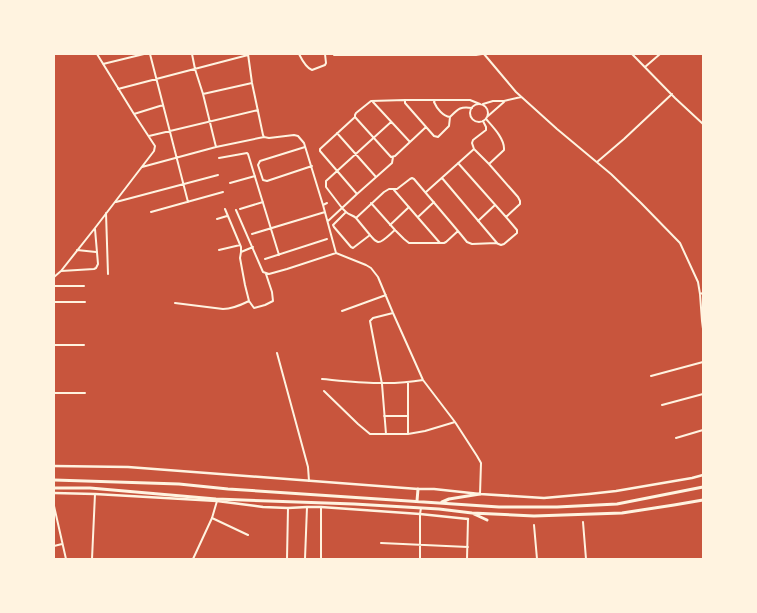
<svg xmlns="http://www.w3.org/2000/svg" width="757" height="613" font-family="'Space Grotesk',sans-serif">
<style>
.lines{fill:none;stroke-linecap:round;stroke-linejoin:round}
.minor{stroke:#fff3e0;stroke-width:2}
.secondary{stroke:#fff3e0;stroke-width:2.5}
.trunk{stroke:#fff3e0;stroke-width:3}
</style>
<rect width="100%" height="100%" fill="#c8553d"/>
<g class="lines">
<path class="minor" d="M150 54 188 202
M192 54 195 69 203 94 216 147
M248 54 252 83 263 135 264 137 269 138 294 135 298 136 304 143 323 205 336 253 366 265 371 268 378 277 393 313 423 380 455 422 477 456 481 463 480 494
M299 54C302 60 306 68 312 70L325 65 326 63 325 54
M484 54 516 92 557 129 611 174 641 203 680 243 698 282 700 294
M632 54 675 98 703 124
M334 55H476L482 54
M103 64 144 54
M645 67 660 54
M118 89 248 55
M203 94 252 83
M405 100 371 101 356 113 355 115V117L391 157 395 156 426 127
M435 100H405V103L434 136 438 137 449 126 450 117
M373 102 410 142
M483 104 493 101H504L521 97
M470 113a9 9 0 1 1 18 0a9 9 0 1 1-18 0Z
M472 108C460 106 458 109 450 117 443 116 437 109 434 102L435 100H470L480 104
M134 114 163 105
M488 116 504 102
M355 117 320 149V151L357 194
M391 122 326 181V187L342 208 357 194 392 163 393 157
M337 133 376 177
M149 136 258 110
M305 147 260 161 258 165 263 180 267 181 312 166
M474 149 489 164
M219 158 247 153 248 154 279 255
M597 162 624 139 672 94
M458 163 506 217
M142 167 216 147 264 137
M442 178 497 243
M230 183 255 176
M394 190 440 243
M426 192 474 149 472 143 473 140 486 130V127L483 121
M116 202 218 175
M371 203 395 230
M323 205 327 203
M225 209 241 247V252L240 258 245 285 249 301 254 308 265 305 273 301 272 292 266 274
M240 209 263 202
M236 210 263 272 269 274 287 269 336 253
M151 212 223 192
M106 213 108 274
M418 217 434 202
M356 218 370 235
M217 219 227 216
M328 221 342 208 346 212
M478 221 495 205
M390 225 409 207
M458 231 414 179 412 178 410 179 397 189H389L384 192 356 218C353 215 349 215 346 212L333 225 334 227 351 247 353 248 370 235C372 237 374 241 378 242 382 243 391 233 395 230L404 239 409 243H444L446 242 458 231 467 242 472 244 496 243 501 245 504 244 517 233V230L506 217 520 204V201L518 197 489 164 504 150C505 139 493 127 486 119
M252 234 325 212
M77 250 96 252
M219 250 240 245
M241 252 253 247
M265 259 327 239
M61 271 94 269 96 268 98 264 95 229
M54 277 61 271 95 228 154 151 155 146 153 143 134 114 97 54
M54 286H84
M703 293 700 294 702 321 703 329
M54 302H85
M175 303 223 309C232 309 241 305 249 301
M342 311 386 295
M54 345H84
M277 353 308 467 309 481
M651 376 703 362
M322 379C356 382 389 386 423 380
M324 391 358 424 370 434H408L425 431 455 422
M54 393H85
M662 405 703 394
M384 416H407
M386 434 382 384 370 321 373 318 393 313
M408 434V383
M676 438 703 430
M54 506 66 559
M321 507V559
M212 518 248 535
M583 522 586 559
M534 525 537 559
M381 543 468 547
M54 546 62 544
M92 559 95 494
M193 559 212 518 217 501
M287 559 288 508
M305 559 307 507
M420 559V514L421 508
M467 559 468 519"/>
<path class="secondary" d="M54 466 128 467 418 489H434L480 494 544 498 589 494 616 491 692 478 703 475
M54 493 95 494 217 501 263 507 288 508 307 507H321L420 514 468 519"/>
<path class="trunk" d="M54 480 179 484 228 489 499 507H557L617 504 703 487
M54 488H90L216 499 354 504 439 509 472 513 534 516 622 513 674 505 703 500
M417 501 418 489
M442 502 449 499 480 494
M474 514 487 520"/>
</g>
<rect width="757" height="613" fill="none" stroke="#fff3e0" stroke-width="110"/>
</svg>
